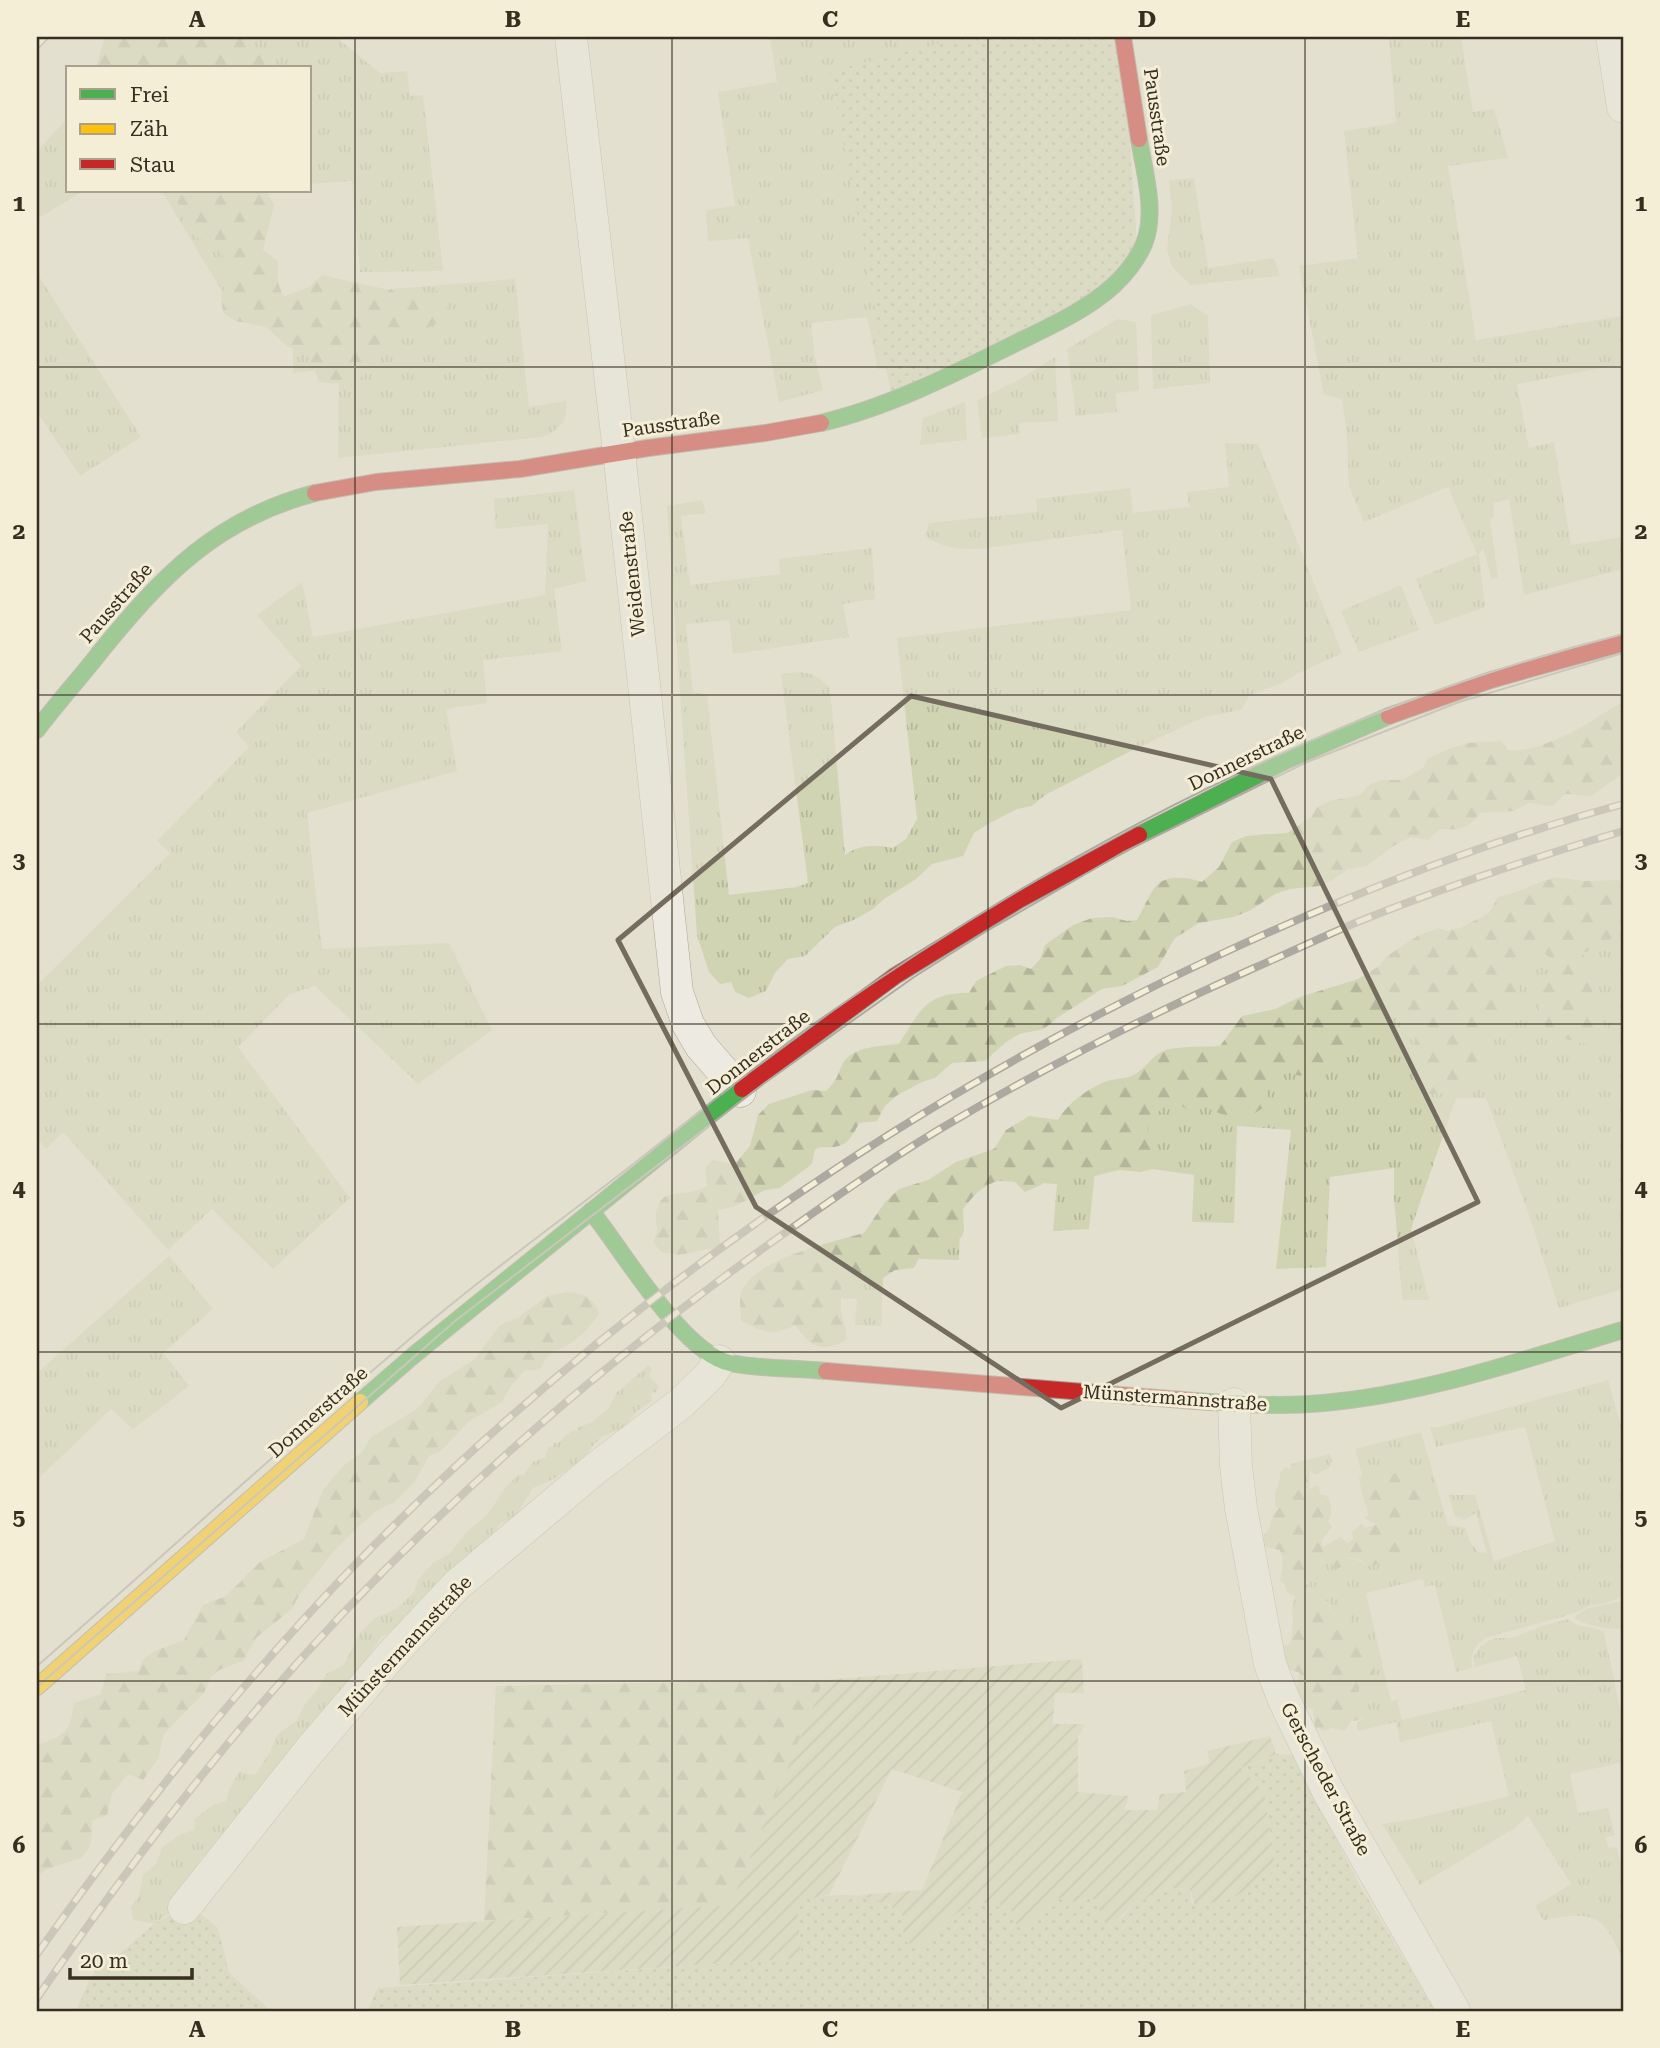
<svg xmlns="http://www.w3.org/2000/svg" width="1660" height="2048" font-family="'Roboto Serif',serif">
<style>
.grass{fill:url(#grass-tufts)}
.forest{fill:url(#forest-firs)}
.park{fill:url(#park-dots)}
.garden{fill:url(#garden-furrows)}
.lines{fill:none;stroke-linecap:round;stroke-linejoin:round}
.street-casing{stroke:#aaa598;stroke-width:33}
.fast-casing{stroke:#999488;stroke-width:18}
.slow-casing{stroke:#999488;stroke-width:18}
.jam-casing{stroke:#999488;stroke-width:18}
.street{stroke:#eceae1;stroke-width:32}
.fast{stroke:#4caf50;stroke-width:16}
.slow{stroke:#ffc107;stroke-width:16}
.jam{stroke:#c62828;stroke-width:16}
.tram{stroke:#aca9a1;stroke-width:2}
.rail-casing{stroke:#aca9a1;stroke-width:8}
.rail{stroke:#f4eed7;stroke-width:5;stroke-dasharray:16;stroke-linecap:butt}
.marked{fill:none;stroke:#746c5e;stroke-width:5;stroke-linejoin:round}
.grid{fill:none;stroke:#382e20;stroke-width:2;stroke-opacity:0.55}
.labels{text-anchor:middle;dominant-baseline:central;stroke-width:6;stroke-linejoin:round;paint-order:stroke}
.street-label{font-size:19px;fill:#382e20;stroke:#f4eed7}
.neatline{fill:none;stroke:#382e20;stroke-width:2.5}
.grid-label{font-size:23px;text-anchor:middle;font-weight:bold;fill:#382e20}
</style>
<defs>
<pattern id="grass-tufts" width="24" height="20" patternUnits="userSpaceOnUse" patternTransform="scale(1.75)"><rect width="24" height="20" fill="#d0d4b3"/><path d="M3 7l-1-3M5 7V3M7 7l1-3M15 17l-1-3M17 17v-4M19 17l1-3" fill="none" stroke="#b3b69a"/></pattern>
<pattern id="forest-firs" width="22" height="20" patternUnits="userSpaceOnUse" patternTransform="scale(1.75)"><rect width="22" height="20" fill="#d0d4b3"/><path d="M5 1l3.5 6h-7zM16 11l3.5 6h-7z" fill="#b3b69a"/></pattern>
<pattern id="park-dots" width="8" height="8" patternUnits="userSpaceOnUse" patternTransform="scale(1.75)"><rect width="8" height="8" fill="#d0d4b3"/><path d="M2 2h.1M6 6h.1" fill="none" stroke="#b3b69a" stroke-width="1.8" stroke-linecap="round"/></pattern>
<pattern id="garden-furrows" width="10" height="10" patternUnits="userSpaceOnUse" patternTransform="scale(1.75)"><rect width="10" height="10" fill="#d0d4b3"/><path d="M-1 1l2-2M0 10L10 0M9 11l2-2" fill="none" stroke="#b3b69a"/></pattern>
</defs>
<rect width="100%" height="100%" fill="#e4e0d0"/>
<path class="grass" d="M240 37H336L380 73 407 71 410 96 423 95 443 271 360 272 352 181 310 184V68H242Z
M770 37H1094L902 368 878 369 867 317 811 323 815 357 823 390 779 402 748 238 708 241 706 210 735 206 718 92 777 82Z
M1389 37H1461L1473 112 1494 109 1508 158 1448 166 1476 340 1622 316 1623 364 1517 384 1529 448 1554 442 1571 545 1623 537V569L1524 595 1509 499 1493 503 1494 517 1490 519 1498 577 1492 579 1483 549 1479 554 1485 607 1435 625 1416 579 1477 554 1448 487 1364 522 1349 486 1347 436 1342 399 1324 395 1299 266 1358 258 1344 131 1396 123Z
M68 118V191H83L37 219V151Z
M1194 178 1208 268 1274 258 1280 276 1191 285 1172 267 1167 249 1172 210 1169 180Z
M162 191H206L247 239 233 310Z
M37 273 141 437 80 476 37 412Z
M515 279 529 407 566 401C568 421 561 429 542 437L338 458 339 368 293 373V297Z
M1191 304 1208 316 1210 383 1153 389 1151 315Z
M1118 319 1136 322 1139 391 1116 393 1117 412 1076 416 1067 349Z
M1055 357 1058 421 1019 423 1020 434 982 438 977 400 1017 381Z
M965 402 967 440 920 445 923 418Z
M1225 443 1258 444 1342 653 1297 674 1284 682 1249 696 1241 710 1204 717 1129 752 1045 795 1032 806 1017 809 988 824 974 833 963 856 932 864 916 879 884 899 873 909 856 919 835 927 805 956 788 959 775 973 766 991 749 998 735 992 731 982 720 984 709 972 697 935 667 506 702 500 706 513 681 516 690 585 780 574 779 559 872 548 875 599 843 604 849 637 733 654 729 620 686 624 693 692 707 695 729 895 796 887 808 883 781 674C804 671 813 670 830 688L845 855C858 845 876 844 892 848L906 839 917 819 897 638 1131 610 1122 530 979 549C959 549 942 548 925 536L929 523 1037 512 1036 499 1130 488 1133 513 1189 507 1187 492 1229 487Z
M574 490 586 581 554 589 562 651 483 660 487 703 446 709 457 771 307 813 322 949 449 943 492 1030 418 1084 315 986 290 994 238 1047 350 1198 273 1269 212 1209 168 1250 63 1132 46 1149 37 1138V985L170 853 157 841 249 747 236 732 301 666 257 615 302 582 313 637 545 595 548 524 496 529 494 499Z
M1401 585 1419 630 1359 652 1341 611Z
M1623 917V1289L1559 1308 1528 1212 1486 1098H1456L1411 1229 1429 1300H1402L1394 1197V1168L1330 1177 1326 1267 1276 1269 1291 1130 1237 1126 1234 1223 1192 1222 1194 1175 1096 1161 1089 1229 1053 1231 1057 1184 961 1179 959 1260 884 1258 881 1326 855 1325 857 1299 833 1298 811 1284 963 1166 1086 1133 1324 1017 1528 940Z
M169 1256 213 1309 163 1353 189 1386 133 1429 111 1409 37 1480V1373Z
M649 1365 652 1370 649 1377 659 1386 656 1392 651 1394 652 1401 637 1411 623 1428 601 1437 589 1450 588 1455 554 1479 533 1488 514 1518 500 1524 482 1548 473 1593 459 1607 442 1619 400 1628 381 1637 319 1736 316 1770 293 1784 286 1805C255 1820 234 1848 201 1857L198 1876 170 1913 154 1924 133 1920 131 1907 139 1896 143 1875 156 1864 162 1848 179 1835 194 1830 195 1819 211 1806 226 1801 230 1788 239 1772 255 1775 270 1752 277 1735 297 1720 305 1704 317 1690 326 1674 344 1665 359 1634 375 1618 398 1608 414 1592 418 1580 433 1563 449 1554 467 1532 487 1515 506 1487 518 1475H524L532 1462 545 1458 549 1446 552 1448 554 1443H558L573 1430 577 1431V1428L592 1422 608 1409 617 1392Z
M1608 1380 1623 1433V1596L1604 1604 1592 1605 1572 1614 1488 1637C1475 1644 1470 1653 1472 1668L1456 1672 1435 1585 1425 1587 1423 1579 1366 1593 1391 1702 1397 1699 1402 1720 1526 1690 1517 1656 1475 1667 1473 1657 1481 1646 1490 1640 1497 1638H1512L1542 1626 1569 1619C1582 1631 1591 1624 1604 1632L1623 1723V1762L1570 1774 1578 1813 1608 1808 1615 1835 1605 1838 1609 1848 1617 1847 1623 1875V1959C1609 1933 1605 1913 1572 1916 1562 1917 1553 1917 1544 1921L1535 1906 1571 1884 1528 1816 1513 1829 1420 1885 1382 1824 1419 1818 1509 1796 1491 1721 1400 1742 1396 1722 1357 1731 1358 1721 1364 1718 1357 1695 1360 1685 1368 1683 1372 1669 1364 1662 1366 1654 1353 1633 1351 1619 1330 1614 1329 1601H1316L1312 1595 1308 1607 1293 1620 1292 1608 1295 1597 1287 1592 1285 1585 1280 1580 1282 1569 1288 1575 1319 1565 1321 1562C1338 1560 1352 1553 1367 1566L1396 1555 1403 1549 1399 1525 1405 1518 1428 1503C1416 1479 1404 1473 1377 1474L1363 1499 1359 1478 1362 1475 1355 1449 1421 1432 1448 1525 1466 1528 1469 1540 1478 1552 1487 1553 1476 1513 1464 1520 1455 1516 1448 1495H1475L1494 1561 1555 1541 1525 1427 1436 1447 1430 1427H1439Z
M1330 1454 1332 1461 1329 1468 1315 1475 1310 1470 1309 1488 1277 1509C1277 1506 1275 1503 1275 1499 1274 1489 1281 1483 1280 1473L1285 1467 1290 1469 1291 1464Z
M1623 1601V1628C1612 1631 1582 1625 1574 1617L1588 1608Z"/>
<path class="forest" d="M105 37H251L267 68H96Z
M175 191H267L274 205 263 250 278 261V282L283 297 309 287 322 275 394 291 397 303 444 289 449 302 443 320C426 331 410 331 393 341 386 345 382 355 377 362 364 382 341 386 319 382L309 356 287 346 266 327 235 321 223 313 221 295 228 281 230 265 216 247 191 234 180 210Z
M1623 703V773L1592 796 1565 794 1552 806 1529 803 1514 811 1480 813C1468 830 1459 830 1440 829L1428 840 1411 837 1393 846 1367 866 1348 869 1333 880 1319 886 1290 889 1275 894 1251 910 1234 917 1199 923 1175 938 1158 967 1122 986 1102 989 1057 1018 1044 1029 1019 1034 1005 1043 985 1061 952 1063 935 1078 922 1082 896 1096 885 1106 877 1121 859 1123C853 1135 848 1146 833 1147 825 1148 822 1146 815 1149L812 1164 780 1188 765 1190 734 1207 718 1210 720 1247 679 1255 661 1252 653 1242C661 1227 654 1227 656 1214 660 1190 674 1195 691 1192 696 1191 702 1188 707 1186L705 1169 712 1160 735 1164 750 1146 758 1115 769 1104 812 1090 826 1091C839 1078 836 1077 843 1063 853 1046 882 1046 899 1044 920 1011 926 992 969 993L976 981 1006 966 1020 965 1031 969 1040 959 1045 945 1073 925 1092 918 1112 917 1127 921 1137 920C1142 912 1151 890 1157 885 1169 874 1189 878 1202 882L1219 867 1232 842 1246 836 1287 833 1311 817 1317 807 1330 801 1360 795 1369 785 1382 780H1402L1423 768 1428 758 1448 749 1468 743 1501 741 1508 750C1537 752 1570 734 1595 719 1605 713 1612 707 1623 703Z
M1557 877 1583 881 1623 880V928L1605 943 1583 953 1586 966 1598 983 1592 991 1591 1008 1605 1026 1599 1037 1590 1045C1579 1042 1566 1040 1557 1035 1526 1019 1545 986 1554 961L1540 950 1521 970 1519 999 1507 1020 1491 1022C1482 1042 1477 1046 1489 1066L1481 1082 1450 1094H1428C1396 1059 1414 1065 1417 1027L1399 1018 1379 1030 1359 1046 1300 1076 1275 1069 1266 1086 1269 1104 1246 1119 1221 1114 1206 1107 1190 1112 1173 1099 1150 1119 1146 1137 1158 1153 1157 1168 1140 1172 1119 1170 1083 1179 1066 1174H1051L1041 1185 1025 1192 1011 1178C986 1182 978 1190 963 1209L964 1229 962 1237 950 1243 925 1247 914 1268 895 1270 880 1280C865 1276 854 1276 841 1287V1312L846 1331V1340C820 1354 810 1346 795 1325 773 1337 763 1332 741 1321 741 1313 739 1302 741 1294 751 1259 833 1242 864 1233L885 1202 899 1189 928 1180 956 1162 994 1149 1006 1130 1029 1116 1058 1120C1067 1104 1086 1090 1104 1082 1114 1078 1125 1080 1135 1074 1149 1066 1152 1053 1170 1049 1186 1046 1204 1047 1220 1046L1242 1016 1275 1009 1300 997 1358 979 1379 966 1387 956 1419 935 1439 928 1447 931 1460 928 1489 913 1498 897C1519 893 1536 882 1557 877Z
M568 1292C584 1293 595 1299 599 1314 591 1326 579 1339 566 1346 561 1349 554 1350 550 1354 537 1366 550 1369 524 1371L511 1386 502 1402 468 1422 442 1450 429 1456 415 1481 395 1502 376 1511 356 1529 334 1551 298 1597 292 1609 256 1638 243 1661 219 1670 211 1677 204 1693 164 1734 158 1759 143 1780 128 1774 112 1794 107 1815 92 1821C92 1836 93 1847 81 1858L47 1869 37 1876V1745C65 1735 70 1734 74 1703L101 1694 106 1674 139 1671C143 1649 165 1649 184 1640L203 1605 226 1596 260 1562 304 1539 323 1490 344 1465 361 1453 371 1437 417 1409 440 1381 474 1360 500 1325 519 1317 547 1296Z
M1399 1465H1408L1411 1471 1422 1475 1417 1484 1428 1503C1422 1514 1418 1518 1405 1518L1400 1525 1410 1530 1414 1538 1411 1548C1401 1549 1398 1555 1390 1559 1383 1564 1375 1565 1367 1566L1361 1560 1349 1557 1343 1566 1334 1570 1330 1561 1321 1562 1317 1579 1300 1588 1290 1584 1288 1575 1282 1569 1283 1560 1280 1550 1263 1546 1262 1536 1268 1532C1271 1520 1273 1512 1284 1504L1278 1498 1286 1492 1298 1487 1302 1492 1318 1485 1321 1495H1326C1332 1504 1333 1513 1328 1521L1332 1527 1321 1541 1323 1547 1340 1537 1347 1543 1353 1539 1352 1532 1361 1524 1365 1528 1376 1525 1365 1518 1368 1515 1367 1507 1363 1499 1377 1474H1395Z
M1311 1594 1316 1601H1329L1330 1614 1336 1616 1343 1613 1351 1619 1353 1633 1360 1630 1366 1638 1362 1645 1366 1654 1364 1662 1372 1669 1376 1678 1374 1684 1360 1685 1358 1695 1367 1702C1367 1713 1364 1721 1351 1721L1345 1731 1332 1728 1324 1731 1315 1727 1313 1710 1309 1708 1301 1710 1297 1687 1300 1673 1283 1667V1646L1291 1643 1293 1620 1308 1607Z
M824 1680 730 1905 484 1921 496 1686Z"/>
<path class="park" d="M964 37H1122L1139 270 892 398 830 71Z
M1276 1754 1294 1755 1358 1882 1435 2011H367L378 1988 801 1958 797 1900C830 1895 875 1887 901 1915 909 1923 914 1937 920 1948 937 1931 961 1901 989 1903 996 1903 1004 1906 1011 1908L1013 1919 1029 1926 1035 1916 1058 1898 1078 1902 1088 1898 1095 1900 1104 1922 1122 1918 1134 1903C1148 1902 1145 1897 1154 1893 1164 1888 1180 1888 1190 1889L1191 1901 1195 1907 1233 1898 1276 1869 1264 1792 1241 1768Z
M184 1908 201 1914 218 1928 229 1973 271 2011H76L89 1981 98 1967 109 1963 154 1924Z"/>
<path class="garden" d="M1082 1659 1084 1693H1055L1053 1724H1085L1078 1737V1792L1129 1796 1124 1810H1157L1160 1794 1186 1792 1184 1771 1210 1763 1207 1751 1270 1736 1276 1754 1241 1768 1264 1792 1276 1870 1233 1898 1195 1907 1190 1889C1180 1888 1164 1888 1154 1893 1144 1898 1148 1902 1134 1903L1113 1925 1104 1922 1095 1900 1088 1898 1078 1902 1058 1898 1035 1916 1029 1926 1020 1928 1013 1919 1011 1908C1004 1906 996 1903 989 1903 961 1901 937 1930 920 1948L904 1941 902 1915 888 1904 859 1895 922 1890 962 1792 892 1769 829 1895 797 1901 801 1958 400 1985 397 1927 730 1905 824 1680Z"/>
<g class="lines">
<defs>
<path id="street" d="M571 37 619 452 677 992 688 1024 701 1046 740 1091
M1612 37 1623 107
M1234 1404 1236 1466 1241 1508 1270 1664 1284 1700 1328 1791 1454 2011
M184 1908 310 1750 393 1653 457 1585 596 1468 680 1404 710 1375 719 1361"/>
<path id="fast" d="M821 423C888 407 950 376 1012 345 1046 328 1084 312 1113 286 1126 274 1137 260 1144 244 1157 212 1144 171 1139 139
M37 730C57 703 80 678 101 651 163 575 216 519 315 493
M1139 835 1285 761 1389 716
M591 1211C622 1249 682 1353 730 1363 760 1369 794 1368 826 1371
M1195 1401C1238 1404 1281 1407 1323 1403 1426 1394 1525 1359 1623 1330
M360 1402 414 1355 742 1089"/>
<path id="slow" d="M37 1687 360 1402"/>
<path id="jam" d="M1123 37 1139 139
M315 493 376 482 520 469 648 448 765 433 821 423
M1389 716 1491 680 1623 643
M742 1089 895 976 1019 900 1139 835
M826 1371 1195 1401"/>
</defs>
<use href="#street" class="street-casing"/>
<use href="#fast" class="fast-casing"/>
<use href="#slow" class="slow-casing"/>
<use href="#jam" class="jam-casing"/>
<use href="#street" class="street"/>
<use href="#fast" class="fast"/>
<use href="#slow" class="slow"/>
<use href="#jam" class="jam"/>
<path class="tram" d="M37 1666C160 1559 280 1448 405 1343 478 1280 556 1224 632 1165 695 1116 756 1064 822 1018 1065 848 1334 706 1623 634
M37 1687 455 1321 766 1082 914 977 985 932 1122 853 1307 762 1459 702 1623 653"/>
<defs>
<path id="rail" d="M37 45 45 37
M37 1954C132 1820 233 1692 347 1573 597 1314 894 1107 1219 955 1350 894 1484 842 1623 804
M37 1998C106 1898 178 1801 257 1709 408 1532 583 1377 772 1242 827 1203 882 1164 940 1129 1041 1069 1147 1016 1254 968 1291 952 1328 934 1365 919 1450 885 1536 857 1623 831"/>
</defs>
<use href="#rail" class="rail-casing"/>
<use href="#rail" class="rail"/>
</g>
<path d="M0 0H1660V2048H0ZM911 696 1271 779 1478 1202 1061 1408 756 1207 618 940Z" fill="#e4e0d0" fill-opacity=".55" fill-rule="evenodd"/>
<path class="marked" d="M911 696 1271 779 1478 1202 1061 1408 756 1207 618 940Z"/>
<path class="grid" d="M355 37V2011M672 37V2011M988 37V2011M1305 37V2011M37 367H1623M37 695H1623M37 1024H1623M37 1352H1623M37 1681H1623"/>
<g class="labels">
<g class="street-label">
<text transform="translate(1157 117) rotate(82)">Pausstraße</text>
<text transform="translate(671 424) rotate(-8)">Pausstraße</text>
<text transform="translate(632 574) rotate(-96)">Weidenstraße</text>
<text transform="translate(116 603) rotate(-49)">Pausstraße</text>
<text transform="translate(1246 758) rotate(-26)">Donnerstraße</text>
<text transform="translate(758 1052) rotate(-38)">Donnerstraße</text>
<text transform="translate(1175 1398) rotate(4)">Münstermannstraße</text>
<text transform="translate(318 1412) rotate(-42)">Donnerstraße</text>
<text transform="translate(405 1646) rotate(-47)">Münstermannstraße</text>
<text transform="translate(1326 1779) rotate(62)">Gerscheder Straße</text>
</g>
</g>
<rect width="1660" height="2048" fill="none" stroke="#f4eed7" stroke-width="77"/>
<rect x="66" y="66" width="245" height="126" fill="#f4eed7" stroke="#a9a18e" stroke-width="2"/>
<rect x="80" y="89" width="35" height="10" fill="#4caf50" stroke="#a9a18e" stroke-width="2"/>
<text x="130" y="102" font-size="21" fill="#382e20">Frei</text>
<rect x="80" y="124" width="35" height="10" fill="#ffc107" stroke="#a9a18e" stroke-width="2"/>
<text x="130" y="136" font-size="21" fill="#382e20">Zäh</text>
<rect x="80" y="159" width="35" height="10" fill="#c62828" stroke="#a9a18e" stroke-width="2"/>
<text x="130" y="172" font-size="21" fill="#382e20">Stau</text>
<path d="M70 1968v10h122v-10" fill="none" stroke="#382e20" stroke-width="3.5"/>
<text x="80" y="1968" font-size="21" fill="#382e20" stroke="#f4eed7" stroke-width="5" paint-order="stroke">20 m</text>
<rect x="38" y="38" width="1584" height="1972" class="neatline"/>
<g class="grid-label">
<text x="197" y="27">A</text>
<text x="513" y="27">B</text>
<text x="830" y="27">C</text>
<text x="1147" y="27">D</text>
<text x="1463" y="27">E</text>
<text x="19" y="211">1</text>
<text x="1641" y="211">1</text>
<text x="19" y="539">2</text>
<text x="1641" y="539">2</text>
<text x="19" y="868">3</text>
<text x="1641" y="868">3</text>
<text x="19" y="1196">4</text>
<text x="1641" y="1196">4</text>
<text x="19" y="1525">5</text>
<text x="1641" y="1525">5</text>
<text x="19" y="1853">6</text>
<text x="1641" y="1853">6</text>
<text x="197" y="2037">A</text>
<text x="513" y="2037">B</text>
<text x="830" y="2037">C</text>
<text x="1147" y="2037">D</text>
<text x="1463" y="2037">E</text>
</g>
</svg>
